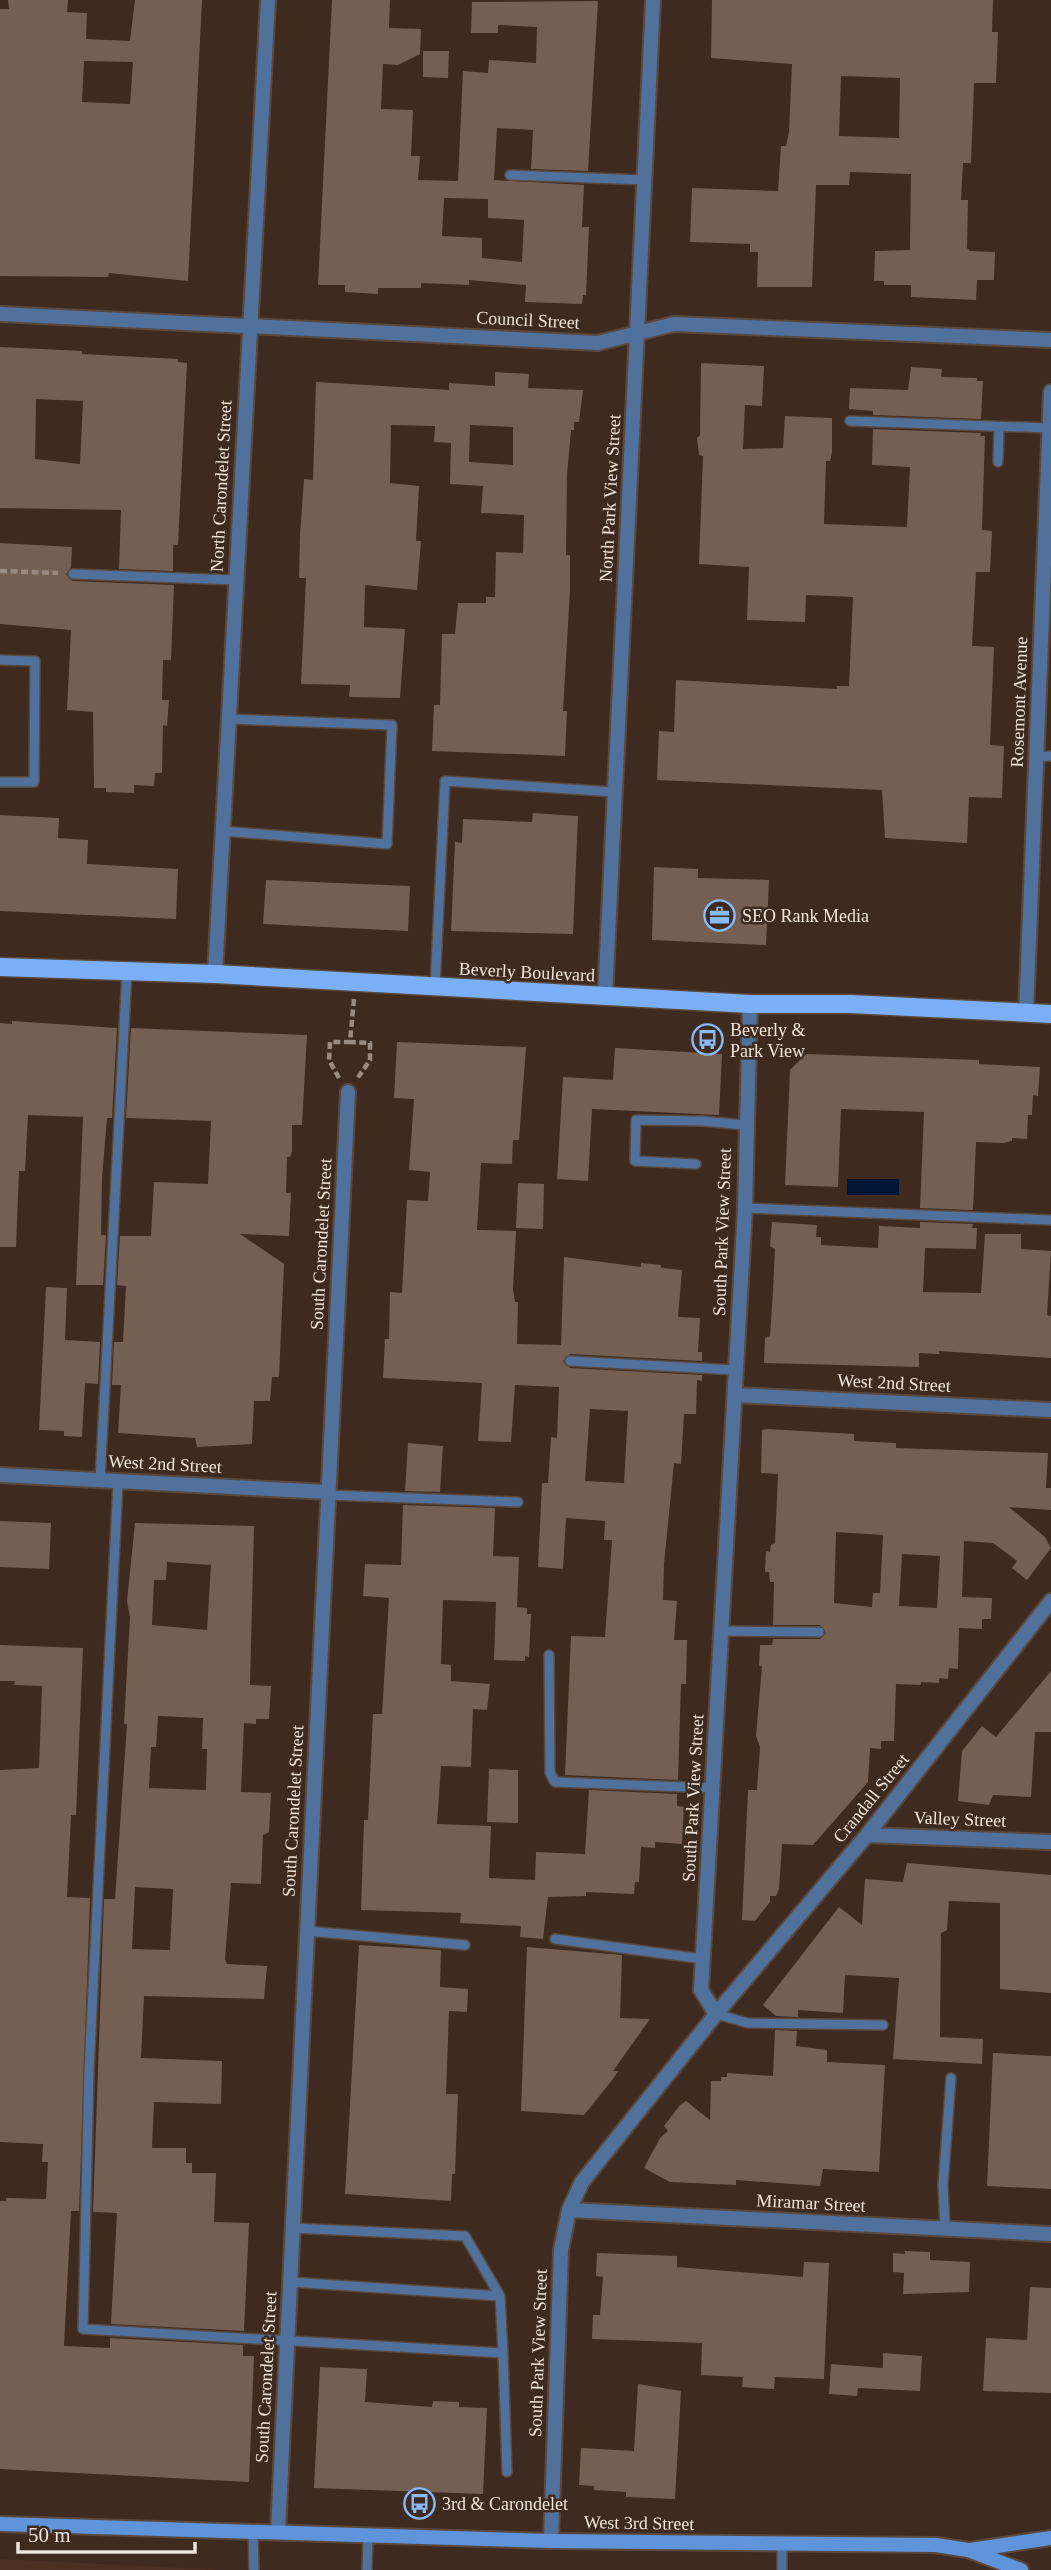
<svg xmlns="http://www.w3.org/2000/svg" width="1051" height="2570" font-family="Georgia,serif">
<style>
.built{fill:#493020}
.water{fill:#001534}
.building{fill:#755f52;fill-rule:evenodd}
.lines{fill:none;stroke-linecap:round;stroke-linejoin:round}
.lane-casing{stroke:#5a483d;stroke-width:12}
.street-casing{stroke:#5a483d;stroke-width:18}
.secondary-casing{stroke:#5a483d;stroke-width:18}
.primary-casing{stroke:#5a483d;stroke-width:21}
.path{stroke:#9a8a81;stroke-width:4.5;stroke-dasharray:7 3.5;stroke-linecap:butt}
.lane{stroke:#50719c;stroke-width:9}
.street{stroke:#50719c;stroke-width:14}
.secondary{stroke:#6094da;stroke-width:14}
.primary{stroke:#7bb0f8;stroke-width:18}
.labels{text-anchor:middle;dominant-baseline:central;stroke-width:5;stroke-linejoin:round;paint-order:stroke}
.street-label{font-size:18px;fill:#f0e3db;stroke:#3e2a1f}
.poi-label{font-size:18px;fill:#f0e3db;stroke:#3e2a1f;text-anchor:start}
</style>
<rect width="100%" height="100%" fill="#3e2a1f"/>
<path class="built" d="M0 2559 226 2570H0Z"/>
<path class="water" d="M847 1179H899V1195H847Z"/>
<path class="building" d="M8 0H68L67 12 87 13 86 39 130 41 135 0H202L188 281 109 273 108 277 0 276V9H9ZM84 61 133 62 130 104 82 102Z
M332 0H390L389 28 421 29 420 54 398 65 383 64 381 109 413 110 411 156H420L418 180 458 181 463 71 488 73 489 60 536 63 537 27 498 25V33H471L472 2 598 1 588 171 531 169 533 130 497 128 494 180 584 185 582 227H589L586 295H583L582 304 525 302 526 285 469 280V285L421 283V288H378V294L345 292V285H318ZM444 198 488 199V218L524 220 522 262 482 258V238L442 236Z
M712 0H993L992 32H998L996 83H974L971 163H963L961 200H968L967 248 970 251 995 252 994 280H977L976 300 911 297V285H884V281H874L875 251 910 250 911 174 850 172 849 185H816L812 287H757L758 252H750V244L690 242 692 188 778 191 781 146H786L789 132 792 64 711 58ZM841 76 900 78 899 138 839 136Z
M423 51H449L448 78 423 77Z
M0 347 82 351V354L178 359V362L187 363 178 545H173V571L119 569 121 510 0 508ZM36 399 83 401 80 464 35 459Z
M701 363 764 366 762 406 745 405 743 449 783 448 785 416 832 418V452L830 461H826L824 524 907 527 910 467 872 465 873 429 981 433 980 436H985L982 530 992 531 990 572H976L972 646 994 647 990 745 1004 746 1002 798 969 797 967 843 885 838 882 790 657 780 659 731 674 732 676 680 837 689V686H849L853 597 806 595 805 622 747 620 749 567 699 564 703 456 699 455 697 438 700 435Z
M911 367 942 369 941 377 977 378V381H983L981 419 873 415V411L849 409 850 388 908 390Z
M495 372 529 374 528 388 583 390 579 422H574V430H571L567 475 566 555H570V590L563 711H567L565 756 432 751 434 705H440L442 634H455L458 603H486V597H495L496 552 523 553 524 515 481 513 483 486 450 484 451 443 434 442 435 426 391 425 390 483 419 486 416 541H421L417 590 365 585 364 627 405 629 400 698 349 697 350 685 301 684 306 578H299L300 535 304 479 313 480 316 382 449 390V383L495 386ZM470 425 513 427V465L469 462Z
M0 543 72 547 71 567 66 574 72 581 174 585 171 660H163L162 700H169L167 726 163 725 162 773H155L154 786 134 785V793L106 792V788H94L93 712 67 710 71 630 0 624Z
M533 813 578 816 573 934 451 931 455 842 462 843 463 819 532 822Z
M0 815 59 818 58 838 88 840 87 864 178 869 176 919 0 911Z
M654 867 698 869V878L769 880 766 945 652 940Z
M266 880 410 886 408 931 263 924Z
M12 1021 117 1028 112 1118H107L102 1178 101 1235H106L103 1285H76L83 1117 28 1115 25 1171H19L16 1247H0V1023L12 1024Z
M131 1028 307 1035 302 1125H292V1151L290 1157H287L286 1193H291L289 1236 240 1234 284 1264 279 1377H272L270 1401H254L252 1444 197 1447 195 1438 118 1433 121 1385H112L114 1342H123L126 1286 117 1285 120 1236H151L154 1182 208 1184 211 1121 126 1118Z
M397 1042 526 1047 519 1140H513L512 1164 481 1163 477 1230 516 1231 513 1289 515 1302H518L517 1344 561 1345 564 1257 641 1267V1263L661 1265V1268L682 1270 678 1317 700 1318 698 1352H702V1361L570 1354 563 1361 570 1368 702 1375V1381L697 1380 696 1414H684L681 1464 674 1463 664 1564 663 1600 677 1601 674 1640H687L686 1684H681L678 1780 565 1775 571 1636 605 1637 612 1540H604L605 1521 566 1518 563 1569 538 1567 542 1483H548L551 1437 557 1438 559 1387 515 1385 511 1442 478 1441 482 1383 383 1378 385 1339H389L390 1292 402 1293 407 1200 428 1201 430 1172 409 1170 414 1099 394 1098ZM590 1409 628 1411 624 1483 585 1481Z
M615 1048 722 1054 719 1115 592 1109 588 1181 557 1179 563 1077 613 1080Z
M806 1054 979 1060V1064L1040 1067 1038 1096 1033 1095 1032 1115H1028L1027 1139 1012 1138V1141L1004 1143 976 1142 973 1210 920 1208 924 1112 841 1109 838 1187 785 1185 790 1070Z
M518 1183 544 1184 543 1229 516 1228Z
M772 1222 817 1225 816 1237H821V1245L878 1248 879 1226 920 1228V1222L973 1224 972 1228H977L976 1249 925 1248 923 1292 981 1293 985 1234H1021V1249L1051 1251 1047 1315 1051 1316V1358L939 1351V1354L919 1353V1367L764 1363 765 1338 770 1336 773 1291 775 1249 770 1246Z
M46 1287 67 1288 65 1340 100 1342 98 1384 85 1383 82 1437 64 1436V1431L39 1430Z
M767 1429 854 1434V1441L896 1443V1448L1048 1453 1046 1488H1051V1510L1009 1507 1045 1537 1051 1548 1027 1580 1012 1568 1017 1561 993 1543 964 1541 962 1597 992 1598 991 1619H982V1629L959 1628 958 1669 949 1668 948 1679 939 1678V1683L921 1682V1685L896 1684 894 1741H881V1749L870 1748 868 1782 813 1845 782 1844 779 1889 776 1896H770V1902L755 1921 742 1920 748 1790H757L760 1747 756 1736 762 1666H759L760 1645H772L773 1639H820L826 1633 820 1625H773L774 1582H770L769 1572H765L766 1551 770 1552 771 1545 775 1543 778 1474 761 1473 762 1430ZM836 1532 883 1535 880 1593H873L872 1607 834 1603ZM902 1554 940 1556 937 1608 899 1606Z
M408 1443 443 1446 440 1492 405 1491Z
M403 1505 495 1508 493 1556 519 1557 517 1607 527 1608V1614H531L529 1657 525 1656V1661L494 1660 496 1602 443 1600 441 1664 451 1665V1681L490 1684 487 1710 473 1709 471 1767 441 1766 437 1824 491 1826 489 1878 535 1880 536 1852 585 1854 589 1790 677 1794V1806L684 1807 682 1844 655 1842V1848L641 1847 639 1882H635L634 1894 586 1892V1896L548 1897 543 1939 520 1937 521 1926 460 1923 461 1913 361 1910 364 1820H368L373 1714H382L389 1598 363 1596 365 1564 401 1565Z
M0 1521 51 1523 49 1569 0 1567Z
M135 1523 254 1526 250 1685 271 1686 269 1719H256V1724L244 1723 241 1792 271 1793 269 1832 263 1835 261 1884 231 1883 225 1959 227 1964 267 1966 264 1999 144 1996 141 2058 222 2061 221 2104 154 2102 152 2148H186V2163H192V2173H216L214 2222 249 2223 244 2331 111 2324 117 2213 93 2212 104 1899H115L127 1724H124L130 1617 127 1601ZM167 1562 211 1565 207 1630 152 1625 154 1580H166ZM158 1716 203 1718 202 1749H207L206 1790 149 1788 151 1747H156ZM135 1887 173 1889 170 1950 132 1949Z
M0 1645 83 1648 76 1815H71L67 1897 90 1898 79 2211H71L64 2346 110 2348V2338L243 2345V2356H254L249 2482 0 2469V2201H6V2198L46 2199 48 2162H42L43 2144 0 2142V1770L39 1768 42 1686 14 1685 15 1681H0Z
M1051 1671V1732H1035L1031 1797 993 1795 989 1805 958 1801 962 1751 982 1726 996 1737Z
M489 1769 518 1770V1823L487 1822Z
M907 1863 1051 1875V1993L1000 1989V1903L949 1901 947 1930 941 1933 940 2037 983 2039 982 2064 893 2059 899 1978 845 1975 843 2013 798 2010V2017L776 2016 763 2005 839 1907 862 1925 865 1879 903 1882Z
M359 1945 441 1950 440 1987 468 1989 467 2012 449 2011 446 2094H458L455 2174H452L451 2201 345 2194Z
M527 1947 622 1955 620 2018 650 2019 613 2071H618L613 2079 584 2115 521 2111Z
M775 2030 797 2031 796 2046 827 2050V2062L885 2065 879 2172 823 2169 820 2186 736 2180V2185L670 2182 644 2168 660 2138 668 2131 664 2126 680 2105 686 2101 710 2120 711 2081H721V2077H727V2073L773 2076Z
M993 2053 1051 2056V2189L987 2186Z
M905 2251 930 2252V2260L970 2262 969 2292 903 2294 904 2273 893 2272V2253L905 2254Z
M597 2253 677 2256V2267L803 2277 804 2262 829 2263 824 2379 775 2377 774 2389 742 2387 743 2377 701 2375 702 2343 592 2339 593 2315H600L603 2277 596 2276Z
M1030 2287 1051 2288V2393L983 2391 986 2338 1027 2340Z
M883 2353 922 2356 920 2391 858 2388 857 2396 829 2394 831 2364 883 2368Z
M320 2367 367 2369 365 2402 432 2407 433 2401 459 2402V2407L487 2408 483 2494 314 2488Z
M638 2384 681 2391 675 2499 626 2497V2492L594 2490V2486L579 2485 581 2448 634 2451Z"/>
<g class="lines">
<defs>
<path id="lane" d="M510 175 645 180
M850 421 1050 428
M998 462 999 427
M73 574 235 580
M0 660 35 661 34 782H0
M1036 757 1051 756
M222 831 387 844 392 725 228 719
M435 987 445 781 615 792
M696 1164 635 1161 636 1120 702 1121 745 1125
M745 1208 1051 1220
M570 1361 736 1370
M100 1480 127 971
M118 1482 89 2071 83 2329 503 2353 507 2472
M328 1495 518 1502
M722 1631 819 1632
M549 1655 550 1773 555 1782 712 1788
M307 1931 465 1945
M555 1939 703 1959
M716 2014 748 2023 883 2025
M292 2228 465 2236 500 2296
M945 2228 943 2185 951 2078
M290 2282 500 2296 503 2353
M253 2530 254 2570
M367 2570 368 2533
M782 2570V2544"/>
<path id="street" d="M0 314 598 343 674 324 1051 340
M215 974 268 0
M605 997 653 0
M1026 1013 1051 392
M735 1395 1051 1410
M0 1475 328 1492
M867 1835 1051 1842
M716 2014 701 1990 745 1208 750 1004
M569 2210 1051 2234
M278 2531 348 1092
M551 2541 561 2250 569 2210 582 2182 716 2014 867 1835 1051 1601"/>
<path id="secondary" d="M0 2524 551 2541 936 2545 968 2550 1021 2570
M970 2550 1051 2538"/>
<path id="primary" d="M0 967 215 974 750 1004H850L1051 1014"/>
</defs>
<use href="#lane" class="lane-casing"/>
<use href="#street" class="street-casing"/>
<use href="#secondary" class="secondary-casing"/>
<use href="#primary" class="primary-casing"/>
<path class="path" d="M0 571 58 573
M354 999 350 1042 370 1043V1060L357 1079
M339 1078 329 1060 330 1042H350"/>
<use href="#lane" class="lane"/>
<use href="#street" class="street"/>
<use href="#secondary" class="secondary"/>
<use href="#primary" class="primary"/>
</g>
<defs>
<symbol id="office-ring" viewBox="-11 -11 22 22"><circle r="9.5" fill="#3e2a1f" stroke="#89bafc" stroke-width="1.5"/><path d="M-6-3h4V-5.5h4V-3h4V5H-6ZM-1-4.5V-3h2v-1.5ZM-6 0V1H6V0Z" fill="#89bafc"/></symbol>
<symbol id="bus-ring" viewBox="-11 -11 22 22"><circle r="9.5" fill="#3e2a1f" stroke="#89bafc" stroke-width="1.5"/><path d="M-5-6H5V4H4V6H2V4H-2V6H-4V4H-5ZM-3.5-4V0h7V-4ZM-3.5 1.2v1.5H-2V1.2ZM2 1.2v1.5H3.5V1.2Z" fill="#89bafc"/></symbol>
</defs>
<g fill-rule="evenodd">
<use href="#office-ring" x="702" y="898" width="35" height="35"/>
<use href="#bus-ring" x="690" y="1022" width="35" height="35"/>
<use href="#bus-ring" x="402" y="2486" width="35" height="35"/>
</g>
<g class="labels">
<g class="street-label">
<text transform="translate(528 320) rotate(3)">Council Street</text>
<text transform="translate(221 486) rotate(-87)">North Carondelet Street</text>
<text transform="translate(610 498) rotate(-87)">North Park View Street</text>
<text transform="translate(1019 702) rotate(-88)">Rosemont Avenue</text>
<text transform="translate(527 972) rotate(3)">Beverly Boulevard</text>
<text transform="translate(722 1232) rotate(-88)">South Park View Street</text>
<text transform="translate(321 1244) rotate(-87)">South Carondelet Street</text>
<text transform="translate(894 1383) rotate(3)">West 2nd Street</text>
<text transform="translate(165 1464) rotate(3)">West 2nd Street</text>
<text transform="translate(693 1798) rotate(-87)">South Park View Street</text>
<text transform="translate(871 1798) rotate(-51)">Crandall Street</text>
<text transform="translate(293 1811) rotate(-87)">South Carondelet Street</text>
<text transform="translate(960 1819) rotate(2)">Valley Street</text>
<text transform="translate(811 2203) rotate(3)">Miramar Street</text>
<text transform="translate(538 2353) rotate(-88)">South Park View Street</text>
<text transform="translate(266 2377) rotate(-87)">South Carondelet Street</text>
<text transform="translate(639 2523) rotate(1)">West 3rd Street</text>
</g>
<g class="poi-label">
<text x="742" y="916">SEO Rank Media</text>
<text x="730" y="1030">Beverly &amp;<tspan x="730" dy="21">Park View</tspan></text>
<text x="442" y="2504">3rd &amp; Carondelet</text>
</g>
</g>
<path d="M18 2542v10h177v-10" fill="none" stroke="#f0e3db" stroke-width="3.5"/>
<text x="28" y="2542" font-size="21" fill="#f0e3db" stroke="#3e2a1f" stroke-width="5" paint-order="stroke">50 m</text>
</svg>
